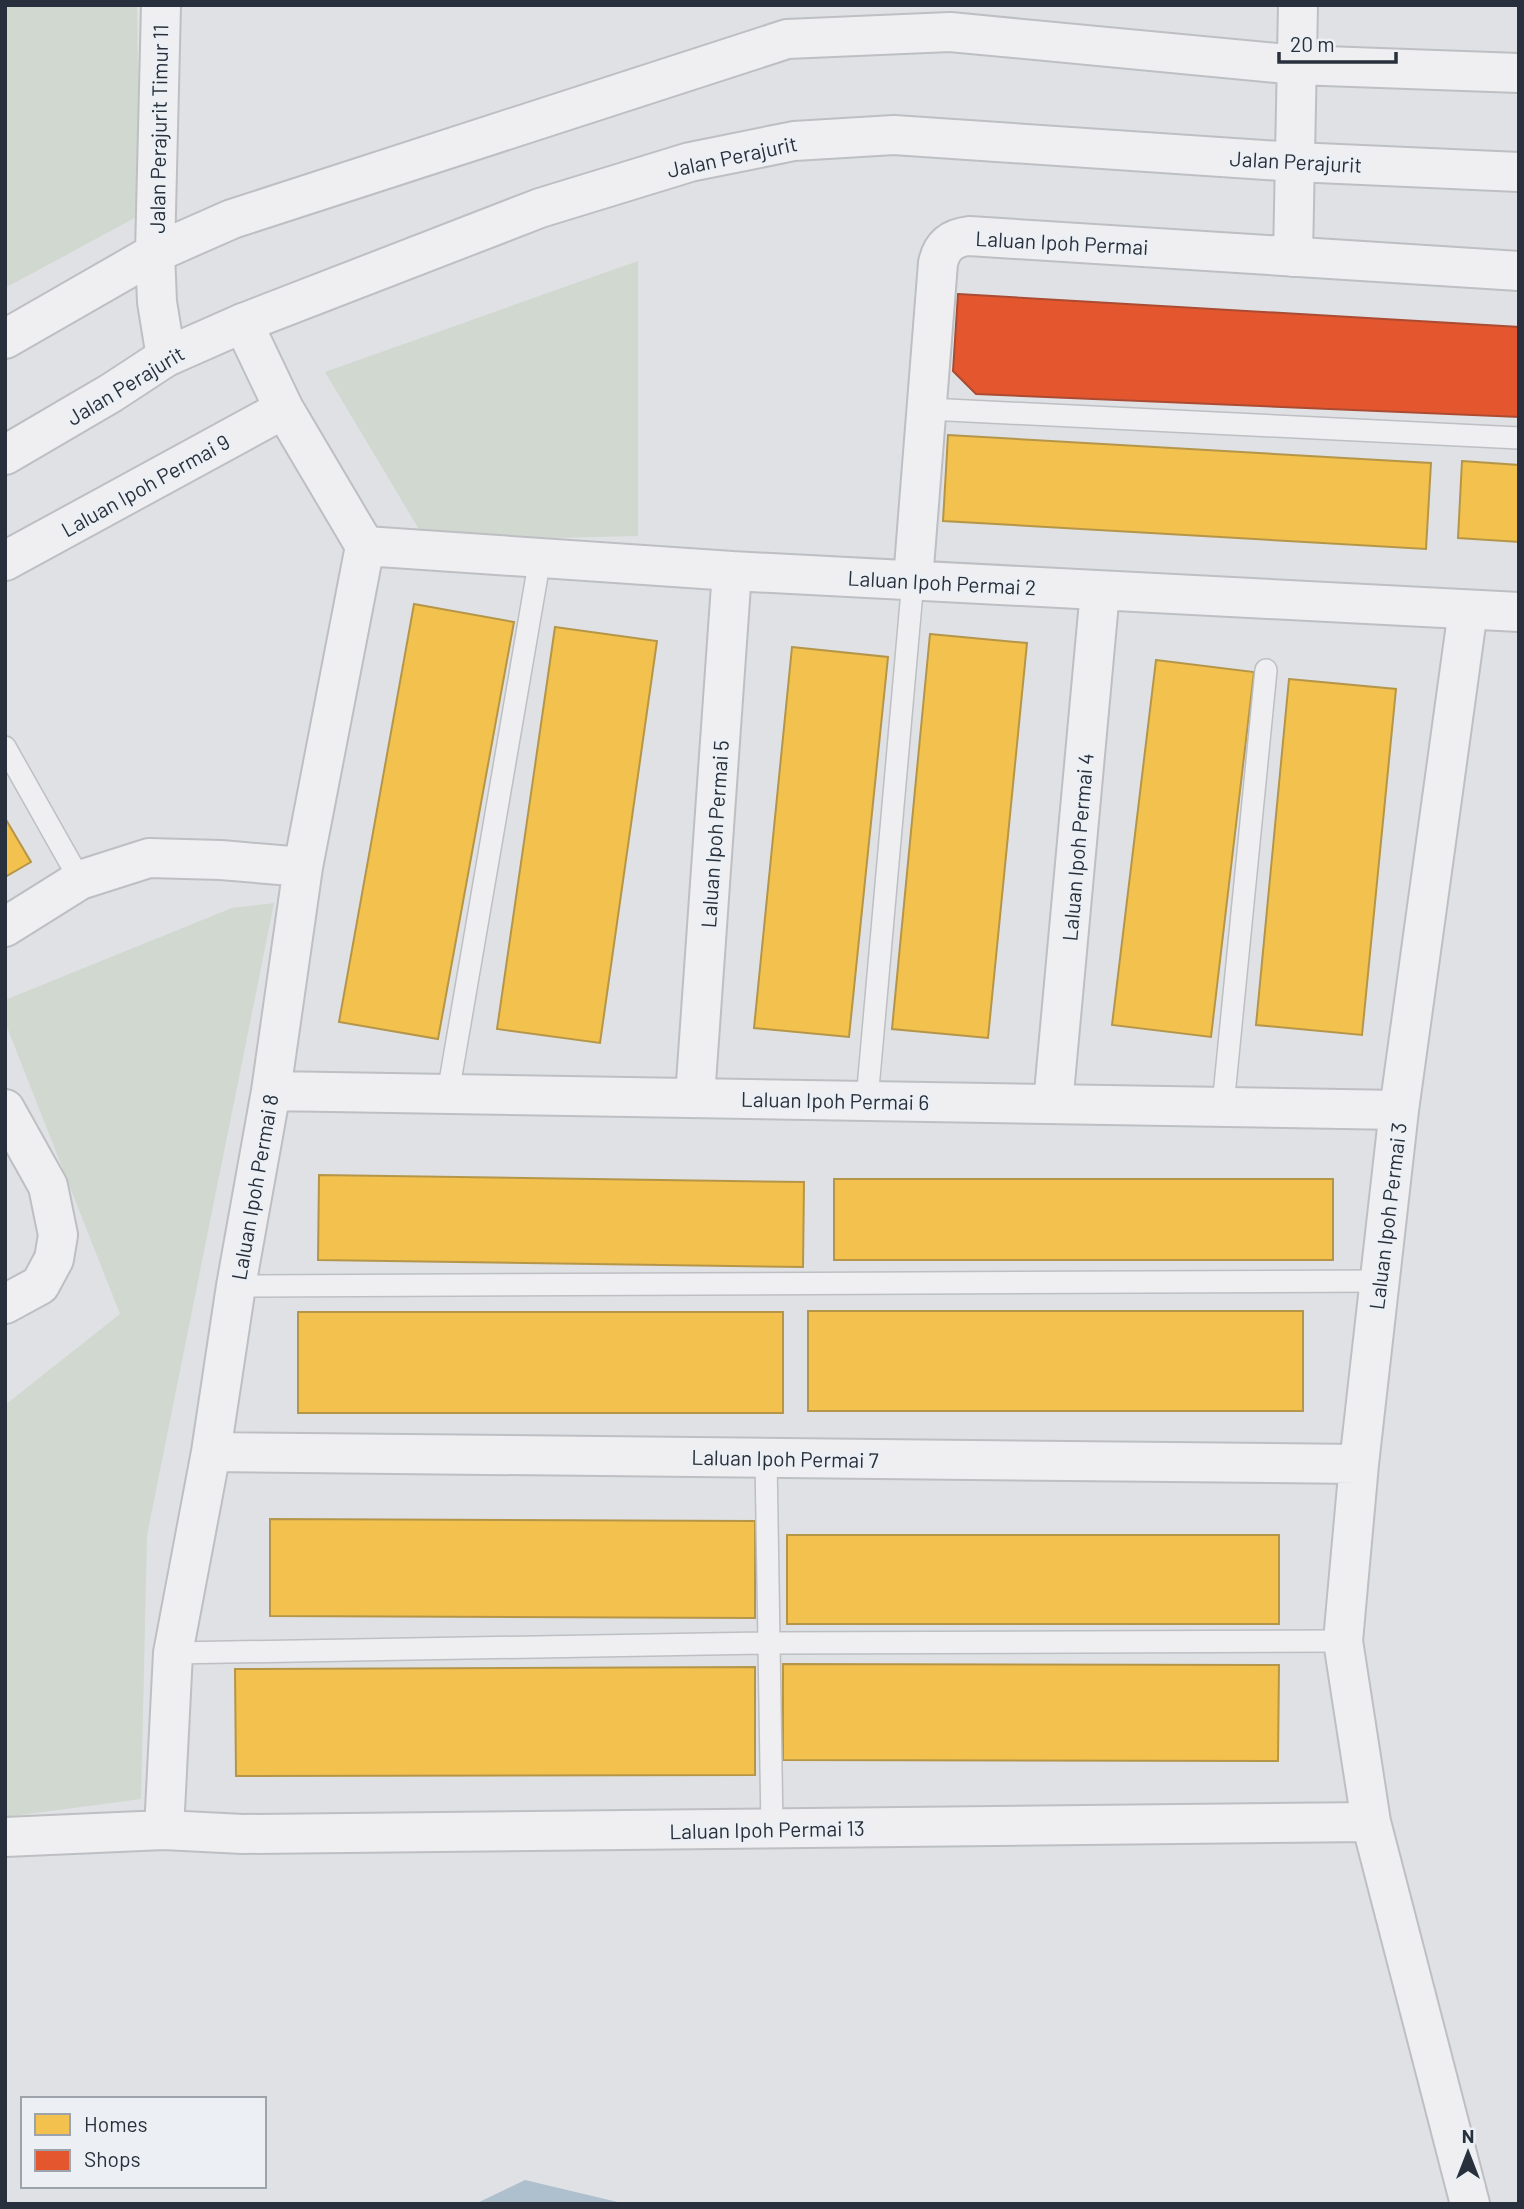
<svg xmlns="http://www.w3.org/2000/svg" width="1524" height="2209" font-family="Barlow,sans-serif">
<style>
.green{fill:#d0d8d0}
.water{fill:#aebfce}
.homes{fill:#f2c14e;stroke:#b59649;stroke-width:2}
.shops{fill:#e4572e;stroke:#ab4b32;stroke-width:2}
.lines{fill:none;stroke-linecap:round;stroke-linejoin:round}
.service-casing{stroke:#bdbfc2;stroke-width:24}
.minor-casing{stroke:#bdbfc2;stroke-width:42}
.tertiary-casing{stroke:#bdbfc2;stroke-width:42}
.service{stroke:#efeff1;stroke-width:21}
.minor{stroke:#efeff1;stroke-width:38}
.tertiary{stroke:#efeff1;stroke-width:38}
.labels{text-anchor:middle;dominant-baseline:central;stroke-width:7;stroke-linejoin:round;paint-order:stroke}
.street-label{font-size:21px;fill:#27303c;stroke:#ecf0f4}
</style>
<rect width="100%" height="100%" fill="#dfe1e4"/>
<path class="green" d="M5 5H137L140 215 5 288Z
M638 261V536L426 541 325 372Z
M274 903 147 1535 141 1799 5 1817V1405L120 1314 5 1022V1000L232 908Z"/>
<path class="water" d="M525 2180 626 2204H475Z"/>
<path class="homes" d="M948 435 1431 463 1426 549 943 521Z
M1462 461 1519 465V542L1458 538Z
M414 604 514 622 438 1039 339 1022Z
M555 627 657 641 600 1043 497 1029Z
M930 634 1027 643 988 1038 892 1029Z
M792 647 888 657 849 1037 754 1028Z
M1156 660 1254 672 1211 1037 1112 1025Z
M1289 679 1396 689 1362 1035 1256 1025Z
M5 818 31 862 5 877Z
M319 1175 804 1182 803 1267 318 1260Z
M834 1179H1333V1260H834Z
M808 1311H1303V1411H808Z
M298 1312H783V1413H298Z
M270 1519 755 1521V1618L270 1616Z
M787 1535H1279V1624H787Z
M783 1664 1279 1665 1278 1761 783 1760Z
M755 1667V1775L236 1776 235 1669Z"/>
<path class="shops" d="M958 294 1519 327V417L976 394 953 371Z"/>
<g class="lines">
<defs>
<path id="service" d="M928 409 1519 438
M5 747 80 880
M448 1093 540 558
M867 1100 913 580
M1223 1106 1266 670
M236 1286 1379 1281
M766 1458 772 1829
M173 1653 769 1643 1343 1641"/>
<path id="minor" d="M161 5 155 253 157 302 166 357
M1293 257 1298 5
M243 323 284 409 365 546
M5 339 155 253 232 219 787 39 950 32 1297 65 1519 73
M365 546 732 571 1519 612
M5 561 284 409
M913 580 938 263C942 245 952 238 969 236L1519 271
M1468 610 1399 1110 1359 1464 1343 1641 1371 1822 1470 2204
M5 927 80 880 149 858 221 860 303 867
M271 1091 1399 1110
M695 1097 732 571
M1053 1104 1100 591
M5 1109 48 1186 58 1235 54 1259 40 1285 5 1304
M211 1452 1359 1464
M164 1830 173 1653 211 1452 236 1286 271 1091 303 867 365 546
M5 1837 164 1830 243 1834 1371 1822"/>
<path id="tertiary" d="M5 455 111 393 166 357 243 323 540 208 690 162 794 141 894 135 1295 162 1519 172"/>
</defs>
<use href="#service" class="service-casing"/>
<use href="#minor" class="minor-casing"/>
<use href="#tertiary" class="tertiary-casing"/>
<use href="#service" class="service"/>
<use href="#minor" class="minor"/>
<use href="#tertiary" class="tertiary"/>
</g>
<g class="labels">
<g class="street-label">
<text transform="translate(158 129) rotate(-89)">Jalan Perajurit Timur 11</text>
<text transform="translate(732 156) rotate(-12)">Jalan Perajurit</text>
<text transform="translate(1296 161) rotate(3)">Jalan Perajurit</text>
<text transform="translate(1062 242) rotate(3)">Laluan Ipoh Permai</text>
<text transform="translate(125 385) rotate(-31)">Jalan Perajurit</text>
<text transform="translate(145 485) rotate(-29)">Laluan Ipoh Permai 9</text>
<text transform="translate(942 582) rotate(3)">Laluan Ipoh Permai 2</text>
<text transform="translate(714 834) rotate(-86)">Laluan Ipoh Permai 5</text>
<text transform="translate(1077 847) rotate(-85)">Laluan Ipoh Permai 4</text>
<text transform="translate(835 1100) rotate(1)">Laluan Ipoh Permai 6</text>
<text transform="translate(254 1187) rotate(-80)">Laluan Ipoh Permai 8</text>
<text transform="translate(1387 1216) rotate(-83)">Laluan Ipoh Permai 3</text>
<text transform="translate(785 1458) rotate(1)">Laluan Ipoh Permai 7</text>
<text transform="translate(767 1829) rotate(-1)">Laluan Ipoh Permai 13</text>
</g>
</g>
<rect width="1524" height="2209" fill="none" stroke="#27303c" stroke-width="14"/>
<rect x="21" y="2097" width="245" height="91" fill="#ecf0f4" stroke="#9da3aa" stroke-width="2"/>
<rect x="35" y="2114" width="35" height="21" fill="#f2c14e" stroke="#9da3aa" stroke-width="2"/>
<text x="84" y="2132" font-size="21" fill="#27303c">Homes</text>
<rect x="35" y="2150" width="35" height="21" fill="#e4572e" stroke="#9da3aa" stroke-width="2"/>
<text x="84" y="2167" font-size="21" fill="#27303c">Shops</text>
<g transform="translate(1468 2153)" stroke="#ecf0f4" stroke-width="5" paint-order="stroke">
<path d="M0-5L12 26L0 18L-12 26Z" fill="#27303c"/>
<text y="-10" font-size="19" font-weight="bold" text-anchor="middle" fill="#27303c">N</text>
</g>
<path d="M1279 52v10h117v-10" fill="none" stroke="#27303c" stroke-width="3.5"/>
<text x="1290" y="52" font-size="21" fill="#27303c" stroke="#ecf0f4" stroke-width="5" paint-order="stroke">20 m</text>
</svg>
